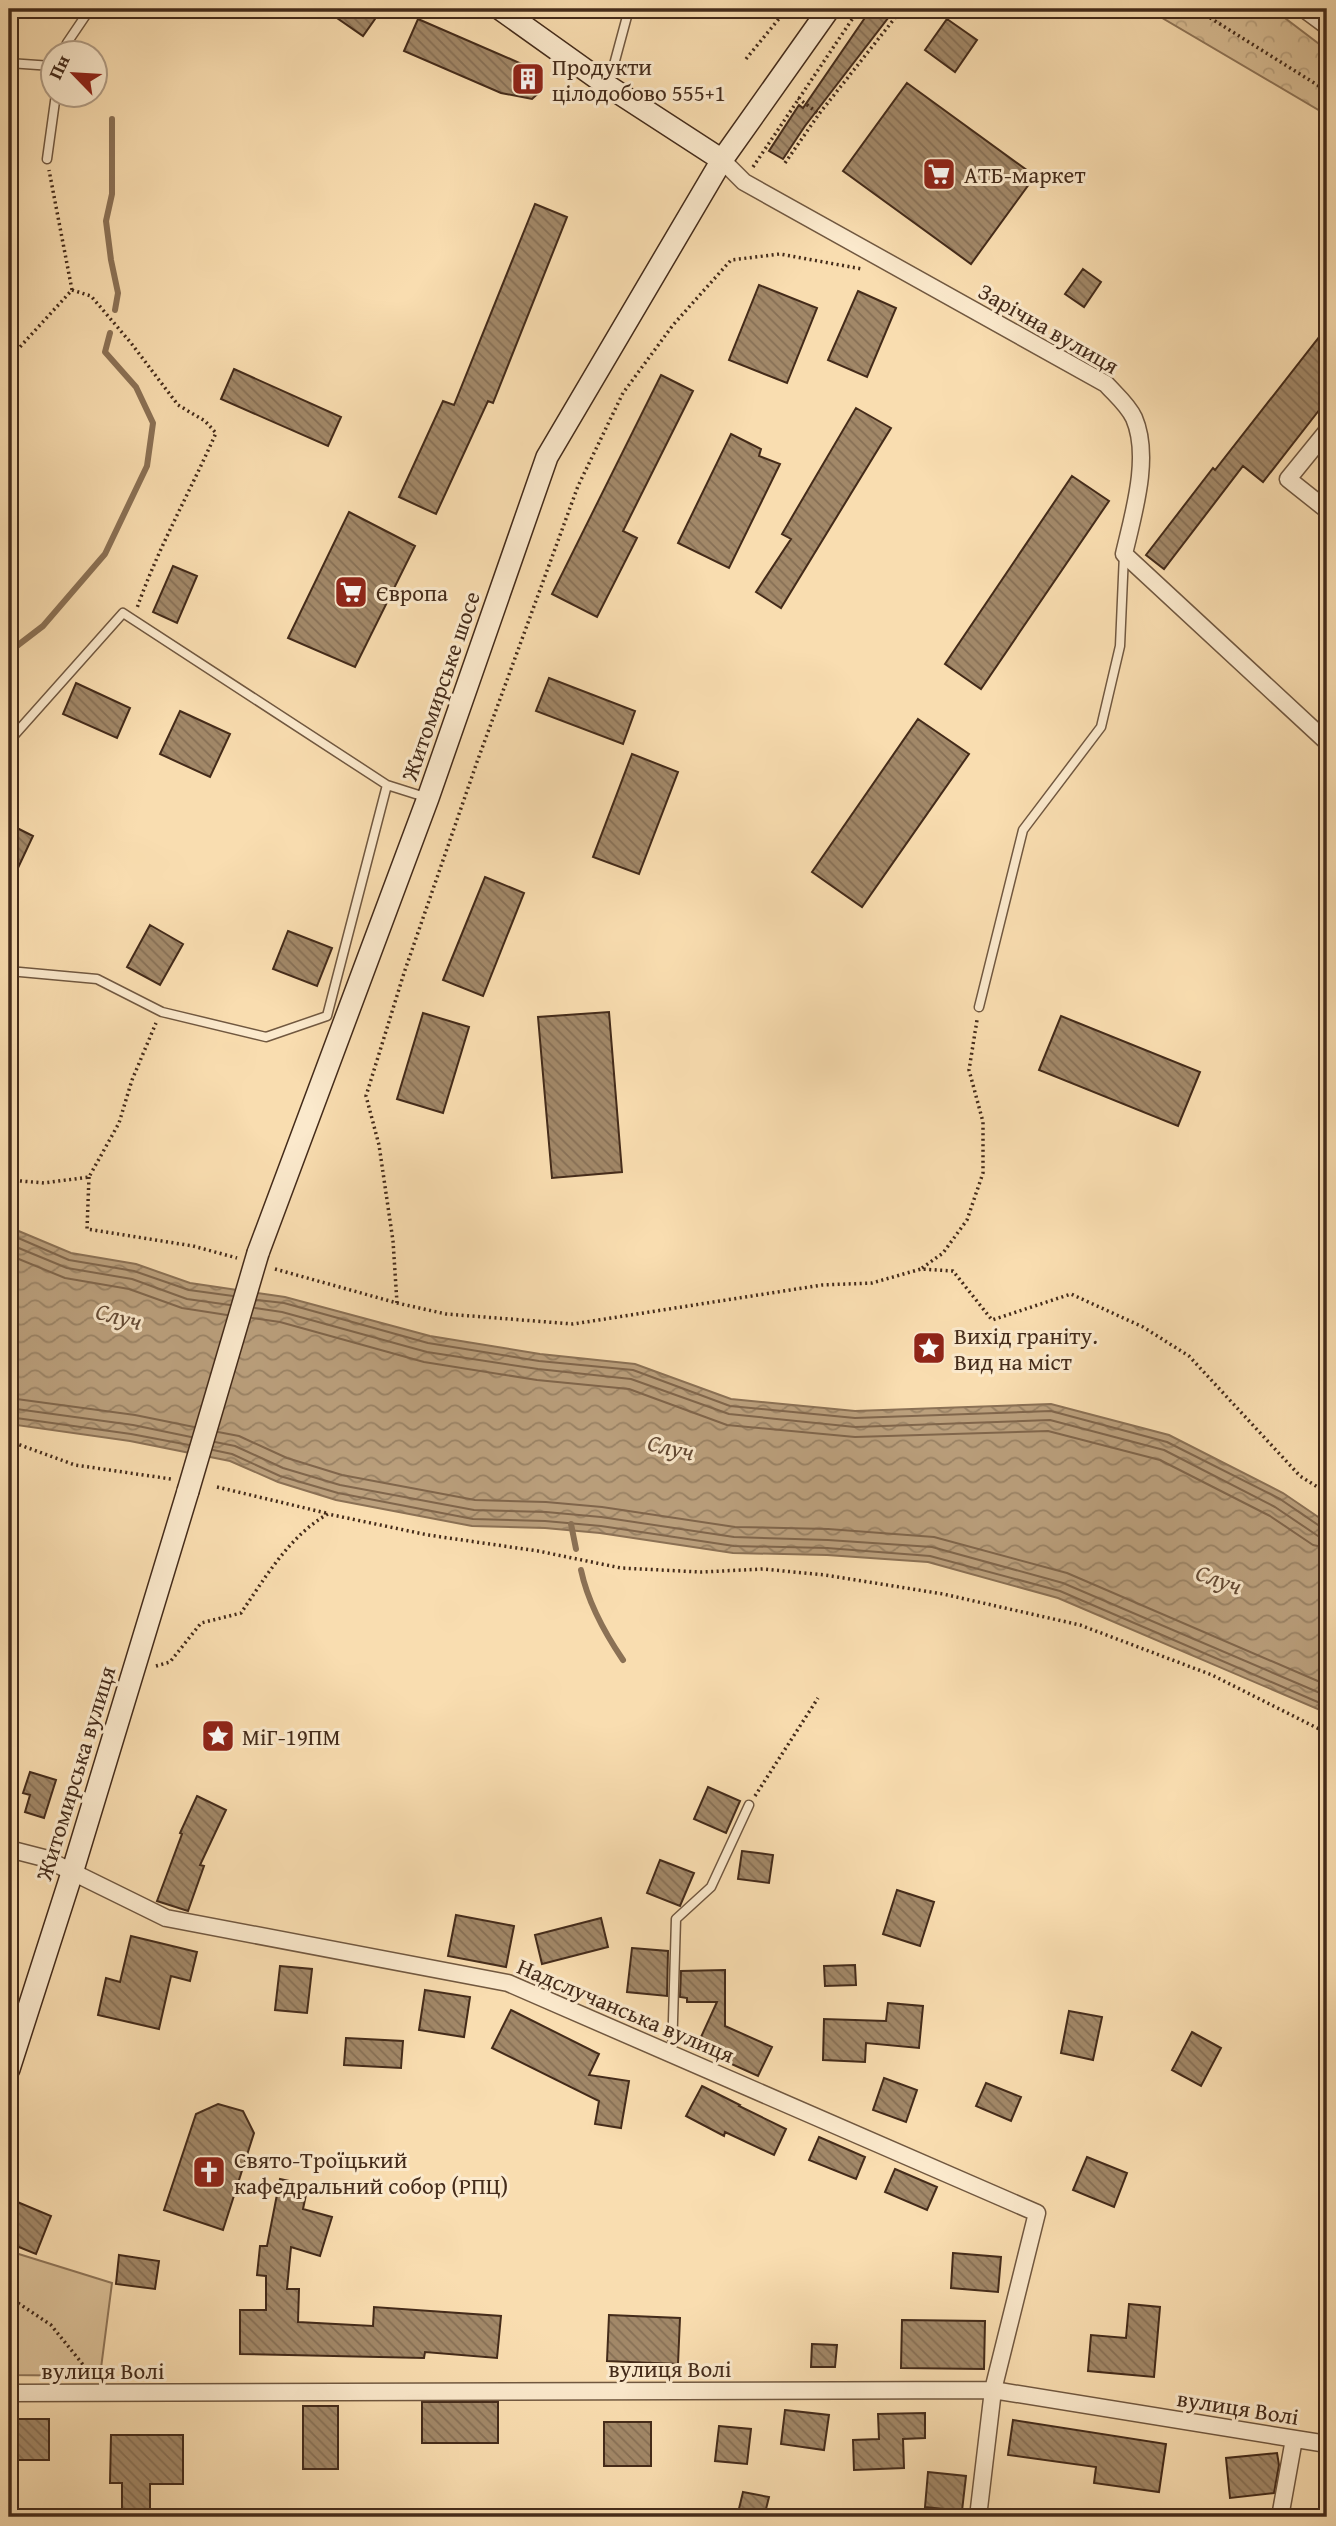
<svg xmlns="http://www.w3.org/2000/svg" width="1336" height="2526" font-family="'Gentium Book Plus',serif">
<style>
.grass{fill:#dabf96;stroke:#8f7558;stroke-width:2}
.park{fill:url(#park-crowns);stroke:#8f7558;stroke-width:2}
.water{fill:url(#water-waves);stroke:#8b7155;stroke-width:2}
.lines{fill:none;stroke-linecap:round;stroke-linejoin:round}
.shore{stroke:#80664c;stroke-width:2}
.stream{stroke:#8b7155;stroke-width:6}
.building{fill:url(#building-back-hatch);stroke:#442b1a;stroke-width:2}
.lane-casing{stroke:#715840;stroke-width:11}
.street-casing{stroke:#715840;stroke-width:19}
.secondary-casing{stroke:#442b1a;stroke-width:24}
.path{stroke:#442b1a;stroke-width:3.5;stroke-dasharray:2 3.5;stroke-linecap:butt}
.lane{stroke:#fbe9cc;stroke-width:8}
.street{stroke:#fbe9cc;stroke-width:16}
.secondary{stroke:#fbe9cc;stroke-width:21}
.secondary-bridge-casing{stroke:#442b1a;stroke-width:24;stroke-linecap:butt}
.secondary-bridge{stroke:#fbe9cc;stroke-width:21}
.labels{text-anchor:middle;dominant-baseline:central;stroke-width:6;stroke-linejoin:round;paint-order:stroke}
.poi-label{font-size:23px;fill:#442b1a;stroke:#fbe9cc;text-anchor:start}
.street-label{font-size:23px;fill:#442b1a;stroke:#fbe9cc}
.water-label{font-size:24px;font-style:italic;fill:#624833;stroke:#fbe9cc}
</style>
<defs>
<pattern id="park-crowns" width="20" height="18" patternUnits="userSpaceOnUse" patternTransform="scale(1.75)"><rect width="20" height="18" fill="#dabf96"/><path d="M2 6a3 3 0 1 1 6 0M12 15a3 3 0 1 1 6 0" fill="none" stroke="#bca481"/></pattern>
<pattern id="water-waves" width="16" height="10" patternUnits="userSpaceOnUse" patternTransform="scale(1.75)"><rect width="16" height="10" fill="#bba07d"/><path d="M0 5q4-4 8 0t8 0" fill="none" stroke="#9a8366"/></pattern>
<pattern id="building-back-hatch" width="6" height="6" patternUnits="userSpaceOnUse" patternTransform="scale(1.75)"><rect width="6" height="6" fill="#a28868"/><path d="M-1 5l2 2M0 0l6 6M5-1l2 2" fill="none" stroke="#866f55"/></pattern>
</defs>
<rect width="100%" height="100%" fill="#f9ddb0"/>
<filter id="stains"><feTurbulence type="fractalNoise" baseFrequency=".00286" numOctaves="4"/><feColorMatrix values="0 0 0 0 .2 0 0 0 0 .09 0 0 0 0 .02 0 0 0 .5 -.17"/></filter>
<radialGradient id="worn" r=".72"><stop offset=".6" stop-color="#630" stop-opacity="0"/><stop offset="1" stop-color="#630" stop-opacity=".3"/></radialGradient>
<path class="grass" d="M9 2251 112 2283 100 2376 9 2375Z"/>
<path class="park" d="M1147 9H1273L1327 50V115Z"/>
<path class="water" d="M9 1227 71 1253 136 1264 190 1283 285 1297 430 1336 540 1354 635 1364 731 1399 855 1411 1051 1404 1169 1435 1283 1493 1327 1523V1713L1058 1598 928 1562 827 1555 733 1553 600 1533 545 1528 472 1526 336 1500 278 1482 230 1461 130 1441 9 1424Z"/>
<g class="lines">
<path class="shore" d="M9 1234 69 1260 134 1271 189 1290 233 1296
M9 1244 67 1268 132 1279 187 1299 230 1305
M9 1255 65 1278 129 1289 182 1308 227 1315
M257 1300 284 1303 428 1343 539 1361 633 1370 730 1406 855 1418 1051 1411 1167 1442 1280 1499 1321 1527 1327 1528
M255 1308 282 1312 427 1352 538 1369 631 1379 729 1414 855 1427 1050 1420 1164 1450 1275 1507 1318 1536 1327 1537
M252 1318 280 1322 424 1362 537 1380 629 1389 727 1425 855 1437 1048 1431 1160 1460 1270 1516 1313 1545 1327 1548
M9 1398 135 1415 194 1427
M9 1408 133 1425 191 1437
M9 1417 131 1434 189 1445
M218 1432 239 1436 287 1458 342 1475 475 1500 546 1502 602 1507 735 1527 828 1529 934 1537 1067 1573 1327 1685
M215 1442 235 1446 283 1468 340 1485 474 1510 546 1512 601 1517 734 1537 828 1540 932 1547 1063 1583 1327 1696
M213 1450 232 1454 280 1476 338 1493 473 1519 545 1521 601 1526 734 1546 827 1548 930 1556 1060 1591 1327 1706"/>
<path class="stream" d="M112 119V194L106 221 111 260 118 293 115 310
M9 652 43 626 105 554 147 466 153 423 136 387 105 352 110 333
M571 1524 576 1549
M581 1570C588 1603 604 1632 623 1660"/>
</g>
<path class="building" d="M324 9H382L363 36Z
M871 9H895L805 126 783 159 769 151 799 105 803 108Z
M418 19 522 64 538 77 542 90 532 99 501 93 404 51Z
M947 19 977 40 955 72 925 50Z
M907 83 1035 176 971 264 843 171Z
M535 204 567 217 493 403 488 401 436 514 399 497 443 401 454 405Z
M1083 269 1101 282 1084 307 1065 294Z
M759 285 817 308 787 383 729 360Z
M858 291 896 308 867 377 828 360Z
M1327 327V400L1263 482 1243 466 1164 569 1146 555 1213 468 1215 470Z
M234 369 341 417 328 446 221 399Z
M661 375 693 391 623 531 637 538 597 617 552 594Z
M856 408 891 428 781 608 756 592 791 539 782 534Z
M731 434 761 449 759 456 780 464 729 568 678 543Z
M1072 476 1109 501 981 689 945 664Z
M349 512 415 546 355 667 288 638Z
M173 566 197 576 177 623 153 612Z
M549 678 635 711 623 744 536 711Z
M76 683 130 708 117 738 63 714Z
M180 711 230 734 210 777 160 754Z
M918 719 969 754 862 907 812 872Z
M632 754 678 772 639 874 593 857Z
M9 824 33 836 9 887Z
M485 877 524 893 483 996 443 980Z
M150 925 183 944 160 985 127 967Z
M288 931 332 948 317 986 273 969Z
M609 1012 622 1172 552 1178 538 1017Z
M423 1013 469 1027 443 1113 397 1099Z
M1061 1016 1200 1072 1178 1126 1039 1070Z
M30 1772 56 1780 44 1818 25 1812 30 1795 23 1793Z
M708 1787 740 1801 726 1833 694 1819Z
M197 1796 226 1810 200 1865 204 1866 188 1911 157 1901 182 1834 180 1833Z
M742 1851 773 1855 769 1883 738 1879Z
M660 1860 694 1873 680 1906 647 1893Z
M897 1890 934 1902 920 1946 883 1934Z
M456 1915 514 1926 506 1967 448 1956Z
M601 1918 608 1947 542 1964 535 1935Z
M131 1936 197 1952 190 1981 171 1976 159 2029 98 2015 106 1978 120 1982Z
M632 1948 668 1951 667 1996 627 1992Z
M855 1965 856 1985 825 1986 824 1966Z
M280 1966 312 1969 307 2013 275 2010Z
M725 1970V2026L772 2047 758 2076 696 2048 717 2002H687V1998L680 1997 681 1971Z
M425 1990 470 1997 464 2037 419 2030Z
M888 2003 923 2006 919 2048 866 2043 865 2062 823 2060 824 2019 886 2021Z
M511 2010 599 2054 589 2075 629 2081 621 2128 595 2124 599 2101 492 2048Z
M1069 2011 1102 2017 1093 2060 1061 2053Z
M1192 2032 1221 2048 1201 2086 1172 2070Z
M346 2038 403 2041 401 2068 344 2065Z
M884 2078 917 2090 906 2122 873 2110Z
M986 2083 1021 2097 1011 2121 976 2106Z
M702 2086 740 2105 739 2106 786 2129 774 2155 725 2132 724 2136 686 2116Z
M218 2104 243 2111 254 2133 223 2230 164 2210 196 2114Z
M819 2137 865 2157 856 2179 809 2160Z
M1087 2157 1127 2173 1114 2207 1073 2190Z
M895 2169 937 2187 927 2210 885 2192Z
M280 2179 308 2185 303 2209 332 2217 320 2256 291 2247 287 2289H299L298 2322 373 2326 374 2307 501 2316 497 2358 425 2352 424 2358 240 2354V2310H266V2276L257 2275 260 2246H267Z
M15 2201 51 2216 36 2254 9 2243V2217Z
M953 2253 1001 2257 998 2292 951 2288Z
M119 2255 159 2261 155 2289 116 2284Z
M1129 2304 1160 2307 1154 2377 1088 2371 1091 2335 1126 2338Z
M609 2315 680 2318 678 2364 607 2361Z
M902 2320 985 2321 984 2369 901 2368Z
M812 2344 837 2345 835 2367H811Z
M422 2402H498V2443H422Z
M303 2406H338V2469H303Z
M785 2410 829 2415 824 2450 781 2444Z
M925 2413V2438L903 2439 904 2468 854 2470 853 2440 879 2439 878 2414Z
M9 2419H49V2460H9Z
M1013 2420 1166 2444 1159 2492 1094 2483 1096 2467 1008 2455Z
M604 2422H651V2466H604Z
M719 2426 751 2429 747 2464 715 2461Z
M111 2435H183V2484H150V2517H122V2483H110Z
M1277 2453 1279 2465 1274 2493 1230 2498 1226 2458Z
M928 2472 966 2476 962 2511 925 2507Z
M743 2492 769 2497 764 2517H737Z"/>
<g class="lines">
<defs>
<path id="lane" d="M64 52 67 43 90 9
M9 63 52 66
M609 83 629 9
M47 159 56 94
M9 741 123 613 387 785 425 797
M9 971 97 979 162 1012 266 1037 327 1016 387 785
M979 1007 1023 830 1101 727 1120 646 1124 554
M672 2054 676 1919 711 1887 749 1805"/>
<path id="street" d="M1304 9 1327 26
M722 160 744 182 1106 384C1116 395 1128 405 1134 418 1151 457 1133 515 1124 554L1327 742
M1327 431 1288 479 1327 510
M9 1849 44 1858 166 1918 508 1983 1037 2213 993 2390 978 2517
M9 2393 993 2390 1327 2444
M1280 2517 1294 2439"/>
<path id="secondary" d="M500 9 608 86 722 160
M258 1253 428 798 547 457 722 160 829 9
M9 2069 72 1873 188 1491"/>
</defs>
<use href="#lane" class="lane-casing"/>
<use href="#street" class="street-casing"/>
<use href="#secondary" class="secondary-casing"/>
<path class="path" d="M1196 9 1327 91
M746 59 787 9
M798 98 819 114
M785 163 819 114 902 9
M753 167 859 9
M72 290 91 296 131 343 178 405 205 421 216 433C190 492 158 548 137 608
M9 359 72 290 49 170
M89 1177 87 1229 193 1246 237 1258
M9 1180 44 1183 89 1177 119 1123 132 1080 156 1023
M922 1268 943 1253 967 1220 983 1173V1122L969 1070 977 1020
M275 1269 397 1303 446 1314 573 1324 822 1285 872 1283 921 1269 953 1271 992 1320 1071 1294 1143 1327 1189 1356 1300 1476 1327 1493
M397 1303 393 1241 379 1145 366 1096 404 973 477 762 578 486 623 393 673 325 731 260 780 254 862 269
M9 1441 75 1465 171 1479
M217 1487 326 1513
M156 1666 170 1662 201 1623 241 1613C265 1578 290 1535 328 1514L428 1535 538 1551 621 1568 701 1572 763 1569 825 1575 943 1594 1080 1625 1212 1675 1327 1733
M755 1796 818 1698
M9 2297 51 2325 93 2377"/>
<use href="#lane" class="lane"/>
<use href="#street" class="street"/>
<use href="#secondary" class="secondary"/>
<defs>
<path id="secondary-bridge" d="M188 1491 258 1253"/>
</defs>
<use href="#secondary-bridge" class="secondary-bridge-casing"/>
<use href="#secondary-bridge" class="secondary-bridge"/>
</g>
<defs>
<symbol id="building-square" viewBox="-11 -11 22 22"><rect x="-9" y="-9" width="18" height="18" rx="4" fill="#8f2418" stroke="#fbe9cc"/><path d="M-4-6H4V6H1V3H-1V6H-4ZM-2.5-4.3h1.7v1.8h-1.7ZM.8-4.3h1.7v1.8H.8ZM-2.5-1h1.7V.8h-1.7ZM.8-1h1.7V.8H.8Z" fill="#fff"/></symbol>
<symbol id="supermarket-square" viewBox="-11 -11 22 22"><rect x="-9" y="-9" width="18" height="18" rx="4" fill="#8f2418" stroke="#fbe9cc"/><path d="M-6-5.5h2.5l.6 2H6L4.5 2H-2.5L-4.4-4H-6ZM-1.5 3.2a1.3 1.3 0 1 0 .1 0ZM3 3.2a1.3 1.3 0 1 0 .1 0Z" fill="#fff"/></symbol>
<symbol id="sight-square" viewBox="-11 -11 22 22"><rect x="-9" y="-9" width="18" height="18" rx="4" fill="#8f2418" stroke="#fbe9cc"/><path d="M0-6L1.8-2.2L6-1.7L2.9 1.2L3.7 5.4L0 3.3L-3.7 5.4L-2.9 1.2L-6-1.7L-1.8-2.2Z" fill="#fff"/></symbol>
<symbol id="church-square" viewBox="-11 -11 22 22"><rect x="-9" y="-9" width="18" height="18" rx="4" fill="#8f2418" stroke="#fbe9cc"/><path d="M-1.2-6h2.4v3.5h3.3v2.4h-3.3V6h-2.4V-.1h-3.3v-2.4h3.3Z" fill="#fff"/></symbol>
</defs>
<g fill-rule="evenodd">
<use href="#building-square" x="509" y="60" width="38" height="38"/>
<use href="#supermarket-square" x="920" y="155" width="38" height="38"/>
<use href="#supermarket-square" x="332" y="573" width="38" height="38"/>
<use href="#sight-square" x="910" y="1329" width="38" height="38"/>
<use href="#sight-square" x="199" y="1717" width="38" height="38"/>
<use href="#church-square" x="190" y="2153" width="38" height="38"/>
</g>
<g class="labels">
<g class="poi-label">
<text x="552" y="66">Продукти<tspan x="552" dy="26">цілодобово 555+1</tspan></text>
<text x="964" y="174">АТБ-маркет</text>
<text x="376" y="592">Європа</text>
<text x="954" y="1335">Вихід граніту.<tspan x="954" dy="26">Вид на міст</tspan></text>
<text x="242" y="1736">МіГ-19ПМ</text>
<text x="234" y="2159">Свято-Троїцький<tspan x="234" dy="26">кафедральний собор (РПЦ)</tspan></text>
</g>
<g class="street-label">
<text transform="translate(1049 328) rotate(30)">Зарічна вулиця</text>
<text transform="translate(440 686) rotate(-71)">Житомирське шосе</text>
<text transform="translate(75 1773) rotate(-73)">Житомирська вулиця</text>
<text transform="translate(626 2010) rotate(23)">Надслучанська вулиця</text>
<text x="670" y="2368">вулиця Волі</text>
<text x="103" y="2370">вулиця Волі</text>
<text transform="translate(1238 2407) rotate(9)">вулиця Волі</text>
</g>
<g class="water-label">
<text transform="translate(119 1316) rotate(15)">Случ</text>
<text transform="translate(671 1447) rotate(13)">Случ</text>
<text transform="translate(1219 1579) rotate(20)">Случ</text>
</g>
</g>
<rect width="1336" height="2526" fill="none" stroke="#f9ddb0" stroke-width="35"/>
<rect x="10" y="10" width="1315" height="2505" fill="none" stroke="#442b1a" stroke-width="3.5"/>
<rect x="18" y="18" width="1301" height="2491" fill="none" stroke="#442b1a" stroke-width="2"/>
<g transform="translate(74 74) rotate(295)"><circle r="33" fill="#fbe9cc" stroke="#b29d85" stroke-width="2"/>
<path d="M0-5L12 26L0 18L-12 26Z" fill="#8f2418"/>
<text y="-10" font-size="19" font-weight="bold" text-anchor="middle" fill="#442b1a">Пн</text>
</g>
<rect width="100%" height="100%" filter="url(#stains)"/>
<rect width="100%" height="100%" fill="url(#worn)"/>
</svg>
